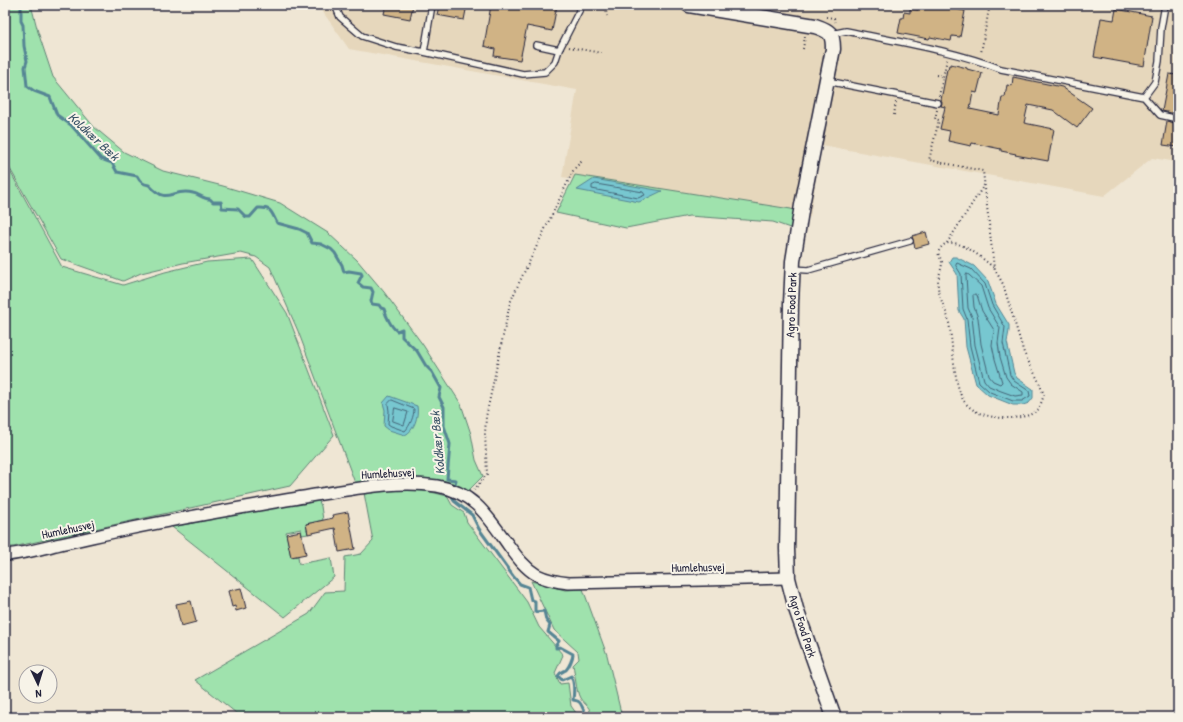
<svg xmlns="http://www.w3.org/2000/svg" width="1183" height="722" font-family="'Patrick Hand',sans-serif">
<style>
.built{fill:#e6d7bc}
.green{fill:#9fe2ad;stroke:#608274}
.water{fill:#77c7d0;stroke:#558594}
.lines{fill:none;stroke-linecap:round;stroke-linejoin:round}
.shore{stroke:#446477;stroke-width:1}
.stream{stroke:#558594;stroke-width:3}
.building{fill:#d0b385;stroke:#22223b}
.service-casing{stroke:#22223b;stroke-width:8}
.minor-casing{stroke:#22223b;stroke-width:14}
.tertiary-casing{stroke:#22223b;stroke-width:17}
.path{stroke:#22223b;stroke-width:2;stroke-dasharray:1 3;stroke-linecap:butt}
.service{stroke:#f7f3e8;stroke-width:5.5}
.minor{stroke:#f7f3e8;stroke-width:11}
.tertiary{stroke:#f7f3e8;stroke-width:14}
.labels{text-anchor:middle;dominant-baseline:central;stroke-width:4;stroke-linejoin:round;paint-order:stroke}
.street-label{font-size:12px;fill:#22223b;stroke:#f7f3e8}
.water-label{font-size:13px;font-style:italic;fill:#3c5468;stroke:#f7f3e8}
</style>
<rect width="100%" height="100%" fill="#efe6d4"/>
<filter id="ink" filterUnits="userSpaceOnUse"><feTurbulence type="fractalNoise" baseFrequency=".025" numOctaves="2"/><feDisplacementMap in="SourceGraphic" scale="8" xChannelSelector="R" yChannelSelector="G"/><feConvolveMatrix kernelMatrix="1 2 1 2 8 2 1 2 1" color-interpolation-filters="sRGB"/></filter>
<g filter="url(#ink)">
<path class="built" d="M318 5H1178V162L1152 158 1104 196 821 145 810 217 562 177 577 90 349 49Z"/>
<path class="green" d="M5 5H31L38 32 53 77 94 127 124 152 163 171 223 186 280 203 328 233 357 260 384 292 423 345 461 404 471 434 476 460 483 476 468 491 445 481 397 477 355 483 298 331 270 267 256 257 241 253 183 263 141 273 123 281 61 259 5 160Z
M5 162 62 267 123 285 165 272 207 262 252 259 287 313 334 435 290 486 13 547H5Z
M575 175 791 209 795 211 793 223 790 228 773 222 689 216 626 228 556 213Z
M398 489 427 491 447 496 452 505 464 513 467 522 527 602 539 627 563 655 555 673 560 684 568 683 571 706 579 717H241L195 680 309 614 325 592 344 591 345 557 361 554 373 541 364 493Z
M318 499 321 506 323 520 306 524 308 534 302 535 301 529 286 532 291 557 298 556 299 564 331 558 334 577 285 617 172 527Z
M531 581 565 590 583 589 607 655 622 717H589C593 707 584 705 580 698 576 691 575 673 573 665L579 659 578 652 554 630Z"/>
<path class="water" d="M594 179 662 191 639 202 577 190Z
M952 257H956L974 266 988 281 996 304 1009 325V331L1007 342 1014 373 1017 378 1033 389V398L1029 403 1023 405H1013L988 395 976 384 966 347 964 319 959 311 957 274 949 262Z
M389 396 417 406C419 416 414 431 405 435L389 430 384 426 385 410 383 403Z"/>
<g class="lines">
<path class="shore" d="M596 184 643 192 645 195 638 198 592 189V186Z
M957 263 971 269 985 284 992 305 1005 327 1003 343 1010 375 1014 381 1029 391 1030 396 1022 401H1013L990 392 979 382 970 346 967 319 963 309 961 274 956 266Z
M967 274 969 275 981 286 988 308 1000 328 998 343 1000 357 1006 377 1011 384 1023 392V395L1015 396 1001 391 989 386 984 380 975 345 972 317 968 308 966 276Z
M975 294 977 295 982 311 994 330 992 345 995 359 1002 382 1000 384 993 381 989 376 981 344 978 318 974 307 973 296Z
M392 400 414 409C414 416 410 426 405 431L391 426 388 424 389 411 388 404Z
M395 408 408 412 404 425 393 421Z"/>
<path class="stream" d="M21 5V21L23 25 24 46 27 61 25 67 27 86 34 91 50 97 57 115 71 125 101 159 112 163 117 172 137 176C140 182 143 184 149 185 169 207 172 187 193 193 199 194 203 199 210 199L213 202H221L222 208 238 209 246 217H250L258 208C272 207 271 212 277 223L299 229 307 233 312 243 321 244 331 249 335 253 342 265 344 272 349 271 361 273 362 275 358 283 363 287 371 288 373 292 371 301 372 304 379 305 381 308 384 309C386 316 391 327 397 331L402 329V337L417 351 426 366 432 372 441 388 439 397 444 407V426L450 444 447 479 456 480 455 484
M452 496 454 501 472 515 479 529 513 576 520 584 528 587 531 600 535 601V612L544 611 546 620 550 625 548 632 559 641 556 645V648L560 647 573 654C573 658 569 667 566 670 562 672 560 672 558 676L562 680 571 676C575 683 574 692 573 700 573 700 579 701 579 702 581 703 586 715 586 717"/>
</g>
<path class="building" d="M386 5H413L410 19 384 14Z
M439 5H467L464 20 437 15Z
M491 5H557L552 31 527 26 520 60 494 56 495 49 484 46Z
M919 5H941V6L965 11 960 37 952 36 951 41 930 37 929 39 898 33 901 18H903L904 12 910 13V9L918 10Z
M1116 9 1152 16 1144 66 1094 57 1101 18 1114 20Z
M951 64 967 68V69L982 73 977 93 973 92 970 109 999 115 1002 97H1005L1007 85 1012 86 1013 77 1062 87 1092 108 1077 128 1053 110 1028 105 1024 123 1054 129 1048 161 1015 155 1016 154 1001 151V149L972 143 971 146 948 141 950 131 940 129 945 107 941 106 942 103 941 100 947 69H948L949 65H951Z
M1169 74 1178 75V106L1176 114 1162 111Z
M1167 121 1178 124V147L1163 145Z
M926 232 929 244 915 248 912 236Z
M348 512 355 549 339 552 335 528 308 534 306 524 333 518 332 515Z
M301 531 306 554 291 557 286 534Z
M241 588 246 608 236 611 235 606 232 607 228 591Z
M191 601 196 622 181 626 176 604Z"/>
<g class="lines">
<defs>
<path id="service" d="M335 5 340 17 362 36 396 47 424 52 432 5
M831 34 846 31C898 42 952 50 1001 69L1144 97 1160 115 1178 119
M536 45 559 50 582 5
M424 52 523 74 545 72 555 62 559 50
M827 81 938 103
M1144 97 1155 82 1159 61 1161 28 1165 5
M793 269 808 270 910 241"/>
<path id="minor" d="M5 555C22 554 40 549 56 545 80 540 104 534 128 529 190 516 253 506 315 495 355 489 396 480 437 486 474 492 489 518 509 546 517 557 525 568 537 575 547 580 558 582 569 583L788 578"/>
<path id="tertiary" d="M689 5 815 26C830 31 833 33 833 49L802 205 793 261 791 303 787 549 788 578 796 609 834 717"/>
</defs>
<use href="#service" class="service-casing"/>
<use href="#minor" class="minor-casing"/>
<use href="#tertiary" class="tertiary-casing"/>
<path class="path" d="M602 5 606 10 607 16
M979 5 978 8 989 9 981 53
M826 17 834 18 835 22
M569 47 601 53
M803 49 805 36
M936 75 943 76
M939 96 947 59
M937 110 935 119 939 120 929 160 983 171 994 268 1003 284 1024 353 1038 380 1044 395 1039 409C1036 411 1032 414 1029 415 1010 421 976 419 964 401 953 385 953 339 948 318 945 307 937 294 938 283 938 276 942 269 942 262L938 253C948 227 982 258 994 268
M894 115 896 102
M947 243 984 185
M474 490 487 474 485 434 486 417 510 303 518 285 574 169 583 160"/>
<use href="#service" class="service"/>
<use href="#minor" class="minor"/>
<use href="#tertiary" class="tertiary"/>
</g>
</g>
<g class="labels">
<g class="street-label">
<text transform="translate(791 305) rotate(-88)">Agro Food Park</text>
<text transform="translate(388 473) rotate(-3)">Humlehusvej</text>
<text transform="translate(68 529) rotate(-12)">Humlehusvej</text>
<text transform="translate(698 567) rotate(-1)">Humlehusvej</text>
<text transform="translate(803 626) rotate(72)">Agro Food Park</text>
</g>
<g class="water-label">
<text transform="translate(94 136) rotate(43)">Koldkær Bæk</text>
<text transform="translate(437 443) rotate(-95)">Koldkær Bæk</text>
</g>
</g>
<rect width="1183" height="722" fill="none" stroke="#f7f3e8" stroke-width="20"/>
<rect x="10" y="10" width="1163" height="702" fill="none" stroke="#22223b" stroke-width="1.5" filter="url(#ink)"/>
<g transform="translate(38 684) rotate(176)"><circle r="19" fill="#f7f3e8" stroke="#a29fa3"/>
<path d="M0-3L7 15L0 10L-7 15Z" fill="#22223b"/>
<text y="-6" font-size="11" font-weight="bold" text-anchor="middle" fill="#22223b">N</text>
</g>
</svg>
